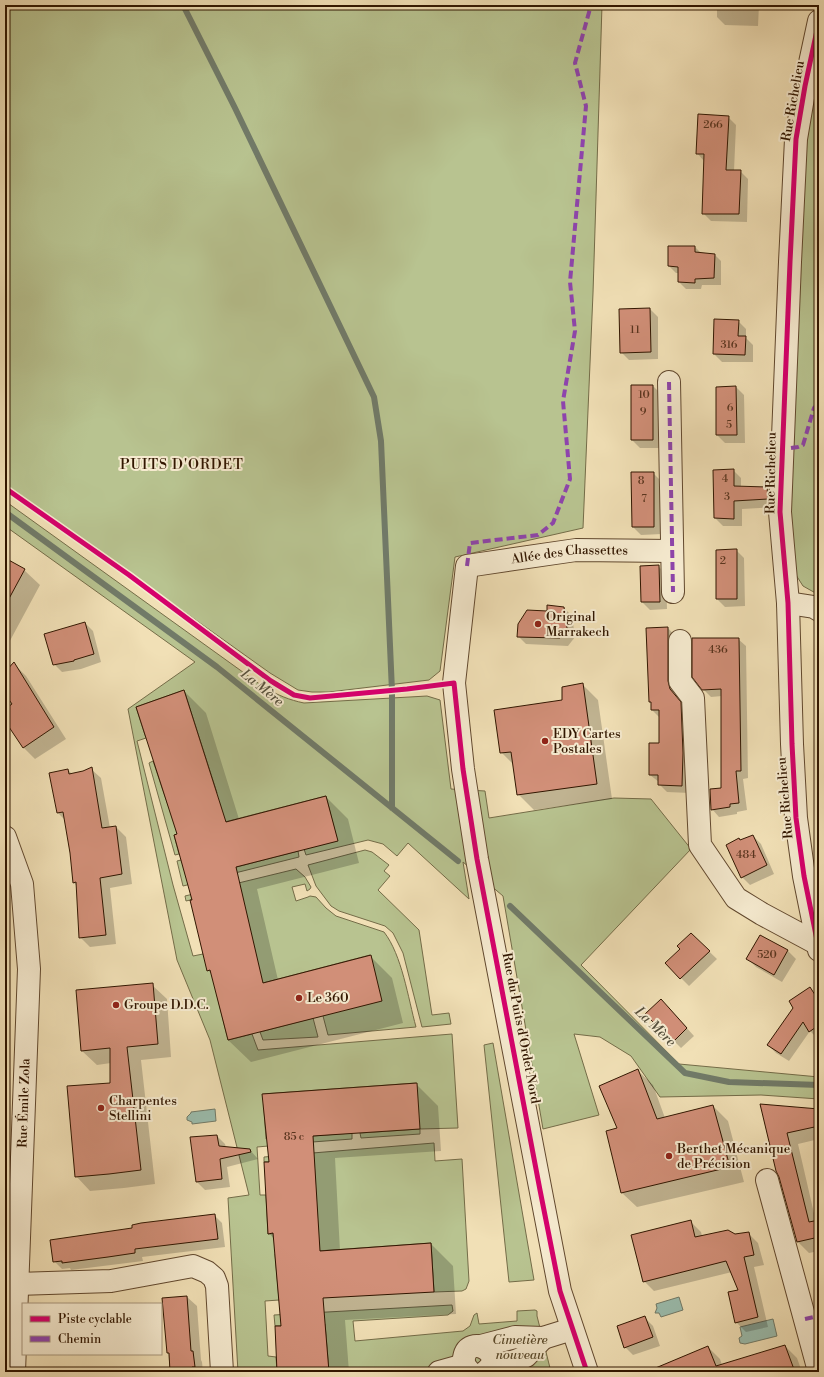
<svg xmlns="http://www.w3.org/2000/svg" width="824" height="1377" font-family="'Libre Bodoni',serif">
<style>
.green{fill:#b8c390;stroke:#746c48}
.water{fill:#9bbdae;stroke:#717a68}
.shadow{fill:#0003}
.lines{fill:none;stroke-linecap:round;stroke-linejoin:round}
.stream{stroke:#717a68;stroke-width:6}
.building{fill:#d18f78;stroke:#311600}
.minor-casing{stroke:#61482e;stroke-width:24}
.minor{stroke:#f6ebd0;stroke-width:22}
.quiet{stroke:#8e44ad;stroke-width:4;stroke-dasharray:8 4;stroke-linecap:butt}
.cycleway-casing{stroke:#f6ebd0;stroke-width:8}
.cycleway{stroke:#d6006c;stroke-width:5}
.poi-dot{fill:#8f2418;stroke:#f6ebd0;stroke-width:1.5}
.labels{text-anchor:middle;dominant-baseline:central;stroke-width:4;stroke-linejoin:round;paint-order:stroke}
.number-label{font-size:11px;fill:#59341e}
.street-label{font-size:13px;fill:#311600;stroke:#f6ebd0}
.poi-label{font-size:13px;fill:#311600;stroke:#f6ebd0;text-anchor:start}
.park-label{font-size:13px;font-style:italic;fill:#5a4a2b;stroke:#f6ebd0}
.neighbourhood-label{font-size:14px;letter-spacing:1px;fill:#311600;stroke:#f6ebd0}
.water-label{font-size:14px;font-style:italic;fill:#56503d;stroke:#f6ebd0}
</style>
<rect width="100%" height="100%" fill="#f1e0b6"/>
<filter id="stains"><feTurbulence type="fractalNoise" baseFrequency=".005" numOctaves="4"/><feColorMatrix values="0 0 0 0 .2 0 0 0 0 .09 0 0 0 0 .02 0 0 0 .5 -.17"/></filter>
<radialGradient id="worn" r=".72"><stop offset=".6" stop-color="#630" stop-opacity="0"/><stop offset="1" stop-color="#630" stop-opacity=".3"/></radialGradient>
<path class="green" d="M5 5H602L593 293 583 528 455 557 440 671 429 680 329 692H312L298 690 270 673 5 484Z
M819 58V595L803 586 796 575 791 513 803 160Z
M5 501 265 688C278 695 289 700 304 703L427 696 440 700 451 789 485 791 489 818 614 798 651 799 691 849 581 965 679 1064 819 1077V1099L761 1095 660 1097 631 1056 600 1037 574 1034 599 1115 543 1129 503 896 463 862 469 899 408 843 397 856 383 844 368 840 306 855 304 849 337 840 326 796 174 835 179 854 175 855 149 763 153 761 169 808 217 793 184 690 136 707 146 738 137 741 173 885 193 956 203 954 240 888 186 901 185 896 296 869 305 877 311 887 310 889 307 891 305 884 292 887 296 901 308 897 310 896 316 897 326 908 336 916 384 932C402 955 408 998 416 1027L328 1035 323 1016 370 955 217 995 228 1040 252 1034 258 1050 452 1034 458 1128 420 1129V1134L361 1138 360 1133 419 1129 416 1083 263 1094 266 1139 290 1138 291 1144 257 1147 260 1195H266L268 1234 318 1230 314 1160 264 1162V1157L434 1143 435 1161 462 1159 469 1281 466 1289 462 1291 434 1292 431 1243 275 1254 279 1300 265 1301 268 1356 276 1357 277 1372H238L228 1198 249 1195 210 1040 177 960 128 709 195 662 5 526Z
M365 850 372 852 389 865 384 871 390 876 378 890 419 930 432 1015 449 1013 451 1024 422 1027 403 953 393 933 385 926 339 911 331 906 316 886 308 865Z
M298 851 299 857 219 877 217 872Z
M181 860 211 879 183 886 177 861Z
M313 1018 318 1037 263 1040 260 1032Z
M493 1043 534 1280 509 1282 484 1045Z
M352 1133V1139L299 1143V1137Z
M452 1305 453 1311 448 1315 353 1321 355 1341 463 1331 470 1326 474 1315 477 1313 479 1324 517 1321V1311L535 1310 537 1311V1316L551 1372H329L325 1324 275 1326 274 1315Z"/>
<path class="water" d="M215 1109 216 1121 192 1124V1122L187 1120V1117L191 1113V1112Z
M679 1297 683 1310 661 1317 659 1313H655L657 1308 656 1304Z
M773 1319 777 1336 745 1344 740 1343 739 1338 742 1336 740 1327Z"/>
<path class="shadow" d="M717 5H759L758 26 725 25 717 17Z
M728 117 736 125 734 171H740L748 179 747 222 711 221 703 213 704 161 697 153Z
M695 247 702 254 715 255 721 261V285H702L701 289H686L679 282V273H676L669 266Z
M650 309 658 317V359L629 360 621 352Z
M738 321 746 329V338L753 345V362H722L714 354Z
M653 386 661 394V448H640L632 440Z
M736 387 744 395 745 443H725L717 435V388Z
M733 470 741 478V487L767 488 775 496V507L742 509V526H723L715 518Z
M653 473 661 481 662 534 641 535 633 527Z
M736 550 744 558 745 606 725 607 717 599Z
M5 559 24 570 40 585 5 650Z
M658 566 666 574 667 609 650 610 642 602Z
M564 608 572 616 575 637 568 646 526 644 518 636 548 612Z
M85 623 93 631 101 662 81 669 62 672 54 664Z
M668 628 675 636V690L678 697 688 711 690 793 667 792 659 784V782L650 775 660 744V718L652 710V704L650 702Z
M738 639 746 646 748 778 743 779 747 810 737 812V814L719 817 712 809 722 789V696L711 697 703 689Z
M14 664 26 676 66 739 35 759 23 747 5 719V710L13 705 5 693V674Z
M583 685 598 700 612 799 534 810 518 794 514 765 501 752Z
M184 691 206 713 239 819 326 797 348 819 359 863 257 889 278 980 370 956 392 978 403 1023 251 1062 228 1040 212 974 208 970 179 835Z
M91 769 101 778 110 828 116 827 126 837 132 884 110 888 116 944 90 947 80 937 77 886 74 883 71 853 65 820 58 813 68 770 72 774 83 772Z
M753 836 761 844 774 874 750 885 742 877 727 845 741 841Z
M691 934 717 959 689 986 666 963 681 949Z
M761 936 788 951 796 959 782 982 756 967 748 959Z
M152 985 167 999 171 1057 141 1060 155 1184 124 1188 90 1191 76 1176 111 1083V1063L97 1065 82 1051Z
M810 989 819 998V1038L818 1039 810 1031 789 1061 776 1053 768 1045Z
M668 1007 694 1036 681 1048 647 1014Z
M638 1071 653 1085 665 1118 713 1106 728 1121 744 1182 637 1207 622 1193 618 1129Z
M416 1084 438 1106 441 1151 335 1158 340 1251 431 1244 453 1266 456 1314 345 1320 349 1372H278L282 1327 274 1239 269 1233 270 1163 264 1094Z
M761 1105 819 1112V1139L798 1144 816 1222 819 1221V1251L809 1253 798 1242Z
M217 1136 225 1144 226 1148 250 1150 258 1159 227 1167 230 1187 205 1190 197 1182Z
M214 1215 222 1223 225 1247 142 1257 143 1261 71 1270 70 1268 62 1269 54 1261 133 1229Z
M691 1222 701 1232 702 1236H735L748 1233 758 1243 764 1265 754 1267 768 1327 746 1332 736 1322 740 1290 732 1272 654 1291 644 1281Z
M187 1297 197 1306 201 1360 202 1362 203 1372H170L163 1299Z
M645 1318 653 1326 660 1346 633 1355 625 1347Z
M785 1346 797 1358 802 1372H678L708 1347 720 1359 722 1365Z"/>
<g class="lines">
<path class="stream" d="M183 5 235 108 374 397 381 441 392 691V808
M5 512 217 667 458 861
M510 906 685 1073 729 1082 819 1085"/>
</g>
<path class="building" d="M698 114 729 116 726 170H741L739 214H702L704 154H696Z
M668 246H695V252L715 254 714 278 695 279V283L678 282V267L668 266Z
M650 308 651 352 620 353 619 309Z
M714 319 739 320 738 336H746L745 355 713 354Z
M631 385H653V440H631Z
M736 386 737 435H716V387Z
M734 469V486L767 487 768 499 734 501V519L714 518 713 470Z
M631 472H654V527H632Z
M735 549H737V599H716V550Z
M5 558 25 569 5 606Z
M659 565 660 602H641L640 566Z
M547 605 564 607 567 628 560 638 517 637 518 624 527 610 547 611Z
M85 622 94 654 74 660V661L53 665 44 634Z
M668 627V681L670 689 681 702 683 753 682 786 658 785V775H649V743H659V710H651V702H649L646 628Z
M692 638H739L741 771H736L739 803 730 804V807L711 810 710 789 721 788V689L702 690 692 677Z
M14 662 54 727 23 748 5 721V709L12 704 5 694V672Z
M583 683 597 784 517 795 511 752 500 753 494 710 562 700V687Z
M184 690 226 822 326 796 338 841 236 867 263 983 371 955 382 1001 228 1040 210 970 207 971 190 900H192L174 835 177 834 136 707Z
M92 767 102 828 116 826 122 874 100 878 106 935 79 938 76 882 73 883 70 853 63 812 57 813 49 773 68 769 69 774 83 771Z
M753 835 767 865 741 878 726 845 739 838 740 840Z
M691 933 710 951 680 979 665 963 680 949 677 946Z
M760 935 788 950 774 975 746 959Z
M153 983 158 1044 127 1047 141 1170 109 1174 75 1177 67 1086 110 1083V1048L81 1051 76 990Z
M810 987 819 1001V1025L809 1032 803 1022 781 1054 767 1045 793 1008 789 1001Z
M661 999 687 1028 673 1042 645 1014Z
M638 1069 657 1119 713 1105 730 1167 621 1193 606 1131 617 1128 599 1086Z
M417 1083 420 1129 313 1136 320 1251 431 1243 434 1292 323 1298 329 1372H277L275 1326H281L273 1233 268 1234 264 1162H269L262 1094Z
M760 1104 819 1109V1126L787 1133 809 1222 819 1220V1237L797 1242 779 1177 776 1171Z
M217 1135 219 1146 250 1149 251 1152 220 1159 222 1179 196 1182 190 1137Z
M215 1214 218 1239 135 1249V1253L108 1257 62 1263V1261L53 1262 50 1240 132 1228V1225L141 1223Z
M691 1220 695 1237 728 1230 735 1234 749 1232 754 1255 744 1257 758 1317 735 1323 728 1292 738 1290 726 1261 643 1282 631 1235Z
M187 1296 191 1351H193L195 1367H192V1372H170L169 1353H167L162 1298Z
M645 1316 653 1337 624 1348 617 1326Z
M785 1345 795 1372H646L708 1346 716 1366Z"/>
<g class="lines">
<defs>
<g id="minor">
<path d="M819 21 805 86 796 139 790 262 780 512 788 603 792 744 796 818 804 876 819 950"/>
<path d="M669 382 673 592"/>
<path d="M788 603 814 607 819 610"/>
<path d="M680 641V681L693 698 700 845 736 898 762 914 818 944"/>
<path d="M5 837 22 884 29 969 14 1372"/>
<path d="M767 1180 819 1371"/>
<path d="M17 1284 111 1281 193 1266 207 1272 214 1278 217 1286 222 1372"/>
<path d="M481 1346 515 1337 543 1338 572 1329"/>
<path d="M488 1370 518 1360 526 1356 543 1338"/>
<path d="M439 1372 464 1365"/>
<path d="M470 1372C466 1368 463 1364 464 1358 468 1332 509 1354 485 1372"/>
<path id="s1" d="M587 1372 560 1291 477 859 463 769 454 683 467 566 576 550 672 551"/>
</g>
</defs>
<use href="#minor" class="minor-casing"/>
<use href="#minor" class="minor"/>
<path class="quiet" d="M669 382 673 592
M791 448 798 447 803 445 814 408 819 403
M467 566 470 543 538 535 553 523 570 479 563 401 575 331 570 282 586 106 575 63 591 5
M805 1319 819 1316"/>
<defs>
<path id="cycleway" d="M819 21 805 86 796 139 790 262 780 512 788 603 792 744 796 818 804 876 819 950
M5 488 129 575 271 681 294 695 310 698 407 689 454 683 463 769 477 859 540 1190 560 1291 587 1372"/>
</defs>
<use href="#cycleway" class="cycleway-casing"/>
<use href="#cycleway" class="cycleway"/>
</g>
<g class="poi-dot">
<circle cx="538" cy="624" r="4"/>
<circle cx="545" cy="741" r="4"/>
<circle cx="299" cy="998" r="4"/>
<circle cx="116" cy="1005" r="4"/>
<circle cx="101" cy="1108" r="4"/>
<circle cx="669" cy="1156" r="4"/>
</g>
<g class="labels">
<g class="number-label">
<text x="713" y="125">266</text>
<text x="635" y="330">11</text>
<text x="729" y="345">316</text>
<text x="644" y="395">10</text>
<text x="730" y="408">6</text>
<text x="643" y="412">9</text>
<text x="729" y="425">5</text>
<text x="725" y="479">4</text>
<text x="641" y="481">8</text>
<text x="727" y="497">3</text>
<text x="644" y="499">7</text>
<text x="723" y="561">2</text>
<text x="718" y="650">436</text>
<text x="746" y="855">484</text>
<text x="767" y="955">520</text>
<text x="294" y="1137">85 e</text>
</g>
<g class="street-label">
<text transform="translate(793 101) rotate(-80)">Rue Richelieu</text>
<text transform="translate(771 473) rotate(-89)">Rue Richelieu</text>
<text stroke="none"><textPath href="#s1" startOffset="924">Allée des Chassettes</textPath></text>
<text transform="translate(785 798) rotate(-95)">Rue Richelieu</text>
<text transform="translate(521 1028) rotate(79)">Rue du Puits d'Ordet Nord</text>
<text transform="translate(24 1103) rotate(-88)">Rue Émile Zola</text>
</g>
<g class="poi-label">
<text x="546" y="617">Original<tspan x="546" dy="15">Marrakech</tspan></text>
<text x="553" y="734">EDY Cartes<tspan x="553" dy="15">Postales</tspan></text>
<text x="307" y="998">Le 360</text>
<text x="124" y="1005">Groupe D.D.C.</text>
<text x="109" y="1101">Charpentes<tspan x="109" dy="15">Stellini</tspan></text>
<text x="677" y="1149">Berthet Mécanique<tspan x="677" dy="15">de Précision</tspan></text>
</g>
<g class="park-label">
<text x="520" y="1340">Cimetière<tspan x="520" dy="15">nouveau</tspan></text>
</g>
<g class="neighbourhood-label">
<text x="182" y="465">PUITS D'ORDET</text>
</g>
<g class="water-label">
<text transform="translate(262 688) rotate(39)">La Mère</text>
<text transform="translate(655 1027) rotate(44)">La Mère</text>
</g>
</g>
<rect width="824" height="1377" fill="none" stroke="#f1e0b6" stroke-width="20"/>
<rect x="6" y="6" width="812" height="1365" fill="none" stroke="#311600" stroke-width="2"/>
<rect x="10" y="10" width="804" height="1357" fill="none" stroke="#311600"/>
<rect x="22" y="1303" width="140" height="52" fill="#f6ebd0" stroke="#a7967d"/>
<rect x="30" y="1316" width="20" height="6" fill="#d6006c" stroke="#a7967d"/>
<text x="58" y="1323" font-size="12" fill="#311600">Piste cyclable</text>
<rect x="30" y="1336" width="20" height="6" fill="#8e44ad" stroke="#a7967d"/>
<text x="58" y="1343" font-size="12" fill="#311600">Chemin</text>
<rect width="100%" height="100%" filter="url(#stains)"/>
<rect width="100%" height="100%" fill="url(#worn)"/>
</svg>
